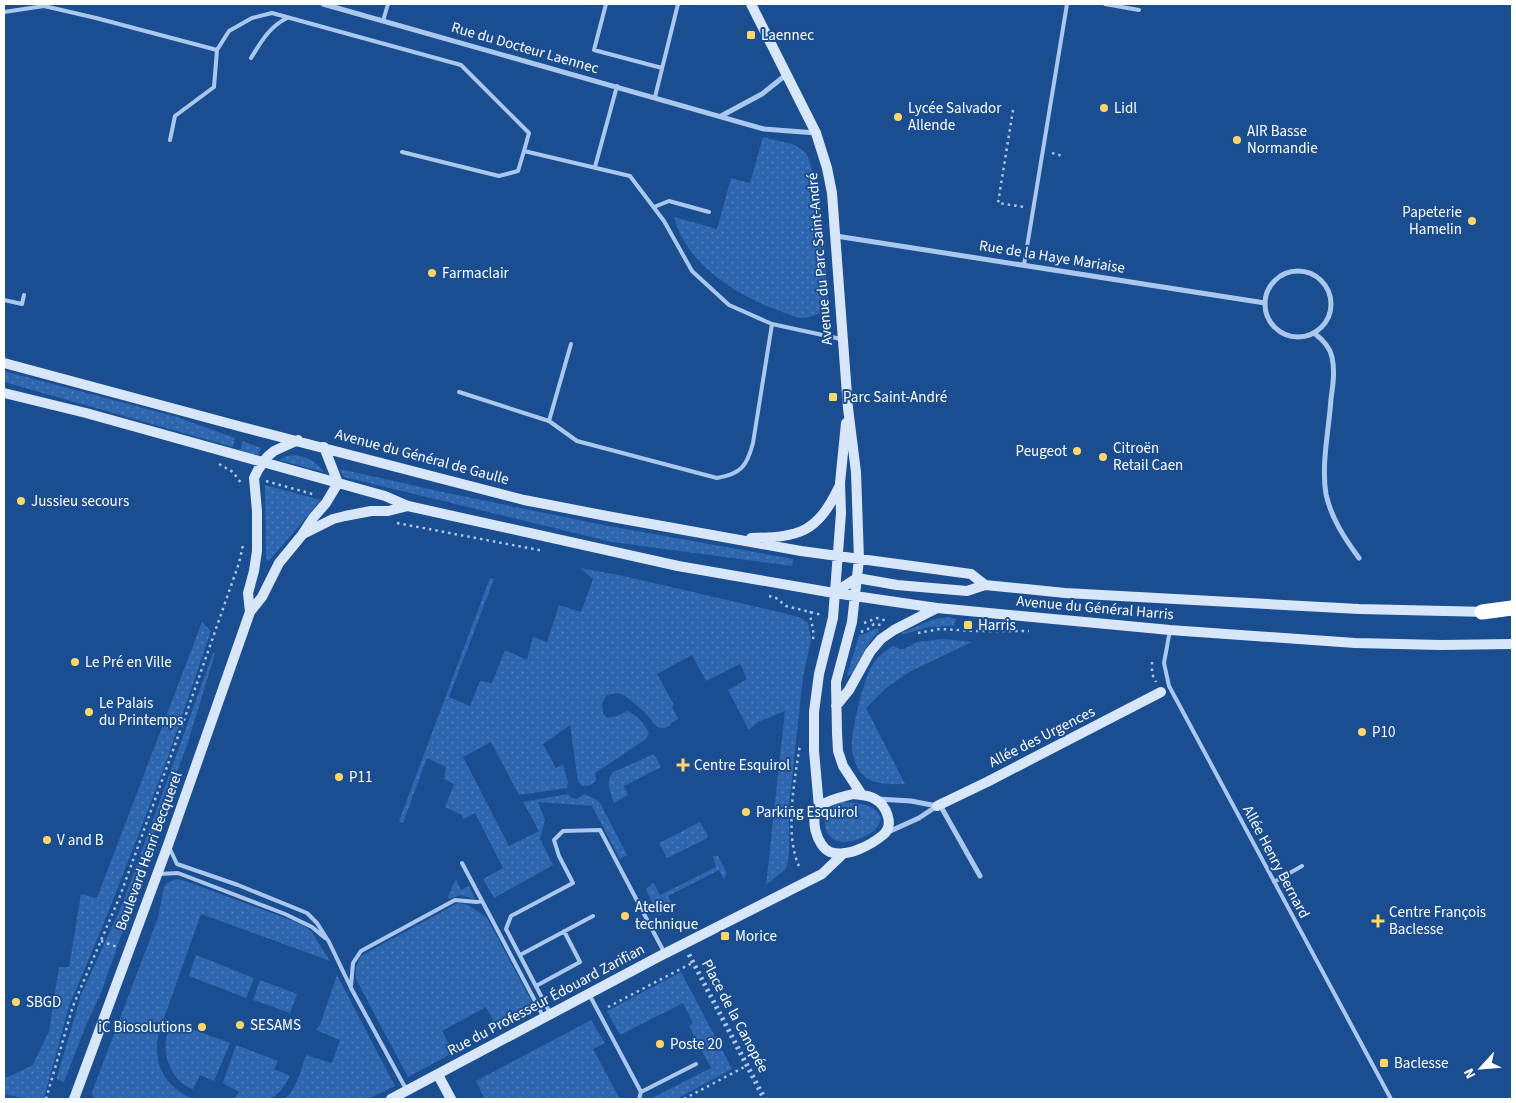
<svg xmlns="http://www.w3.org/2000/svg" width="1516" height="1103" font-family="'Source Sans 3',sans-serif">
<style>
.grass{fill:url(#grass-dots)}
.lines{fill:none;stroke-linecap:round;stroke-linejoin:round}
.path{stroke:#aac8ee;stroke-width:2.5;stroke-dasharray:2.5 4;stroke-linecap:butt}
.lane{stroke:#aac8ee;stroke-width:4}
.street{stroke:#aac8ee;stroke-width:5}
.secondary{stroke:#d8e6fa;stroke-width:10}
.highway{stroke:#fff;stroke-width:15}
.poi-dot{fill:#ffd668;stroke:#1b4d91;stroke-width:2}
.labels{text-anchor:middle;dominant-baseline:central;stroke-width:4;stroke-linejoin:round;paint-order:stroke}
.poi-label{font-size:15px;fill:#fff;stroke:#1b4d91;text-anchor:start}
.street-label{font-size:15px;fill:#fff;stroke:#1b4d91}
</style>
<defs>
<pattern id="grass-dots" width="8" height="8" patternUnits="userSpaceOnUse" patternTransform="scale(1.25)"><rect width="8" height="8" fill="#2e66af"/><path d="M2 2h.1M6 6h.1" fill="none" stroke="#4d7dbb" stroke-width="1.8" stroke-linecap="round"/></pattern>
</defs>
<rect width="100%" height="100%" fill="#1b4d91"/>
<path class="grass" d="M763 137 795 145 806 153 811 165 822 215 828 301 824 312C818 314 809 318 802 318 795 318 786 313 780 311 737 296 686 264 674 217L717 229 731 178 750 183Z
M4 371 177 417 235 438 233 447 4 382Z
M243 441 261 448 258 455 240 450Z
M296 455C307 457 317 462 324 472L279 460 286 456Z
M340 469 438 491 603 525 793 559 792 566 612 542 344 477Z
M265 485 321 500 270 560 266 561Z
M580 568 619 575 784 613 801 618 808 623 811 639 803 677 789 806V855L786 869 766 885 785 711 758 722 749 730 728 690 747 679 740 664 706 681 692 655 657 674 674 705 672 706 678 719 671 723V725C657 733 655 724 648 716 645 712 628 697 623 695 618 692 612 694 607 695L602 703 603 713 607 718 617 716 627 711C637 715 644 723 649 733L646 739 595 773 596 780C592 785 589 786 582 786L578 782 570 725 543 744 556 768 563 764 568 782 567 788 519 795 491 742 463 757 509 846 539 831 523 802 568 794 572 798 577 799 584 794 599 801 627 855 620 859 592 806 538 802 545 820 540 839 553 865 494 898 483 879 503 868 475 813 463 819 462 815 445 807 454 784 444 779 446 767 427 758 403 823 399 821 490 578 494 579 449 697 470 706 480 681 492 683 505 650 527 660 533 637 547 642 559 605 581 612 593 579Z
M950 617 956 619 954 626 928 627 905 634 901 633 934 619Z
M202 622 211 631 163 771 108 913 69 1006 44 1098C32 1102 16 1096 4 1094V1079L33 1065 49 1031 59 967H69L81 894 97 898Z
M876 628 879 629V632C866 643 860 660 851 675L848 676 847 675 859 635 864 634Z
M943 639 972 642 909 672 886 688 866 708 905 784C890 784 874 786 862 774 855 767 851 751 852 741 853 725 864 677 873 664 878 656 885 651 893 646L900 649H904L917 642Z
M213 653 215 654 187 745 139 874 128 916 101 993 86 1025 64 1082 57 1079V1077L81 995 121 907 132 878Z
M654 754 661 767 624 786 628 795 614 803C610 792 605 782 613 772Z
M840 802C854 803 875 802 881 818 879 828 873 832 864 837 823 856 813 814 840 802Z
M700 822 708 836 706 839 667 858 659 843Z
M713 856H718L727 873 724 880 719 870 668 896 673 907 659 916 646 890 651 884 654 883 660 895 716 867Z
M176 879 183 880 301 924 311 931 330 961 201 914 158 1035C154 1066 163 1083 190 1098V1099H94L92 1092 158 918 164 887 167 883Z
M456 879 461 890 469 886 475 899 461 895 449 899 448 896Z
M458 903C470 904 477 911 487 918L535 1008 499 1026 495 1024 486 1007 442 1031 451 1048 449 1055 408 1077 357 981C354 971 357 965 361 956Z
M196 955 254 978 246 998 189 976Z
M681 972 732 1069 676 1099H650L711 1068 689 1026 693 1023 683 1003 620 1035 607 1011Z
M337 975 395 1086 368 1099H285C297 1088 301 1070 306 1055L332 1063 340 1040 316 1030 320 1025Z
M260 980 297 994 290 1013 253 1000Z
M591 1020 605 1043 593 1049 620 1099H485L476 1081Z
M175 1023 230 1043 214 1081 200 1075 193 1089C172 1082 160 1053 168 1032H172Z
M236 1045 278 1061 274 1069 290 1076C285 1086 279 1094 270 1099H235L239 1092 223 1083Z"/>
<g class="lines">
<path class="path" d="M1013 110 998 203 1024 207
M1052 153 1063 156
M219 464 233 472 241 483
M266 481 316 495
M397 523 544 551
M769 596 776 598 786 606 822 615
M811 611C809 622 815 627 813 639
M864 623 877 618 887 621
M861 632 868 629 874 624 881 625
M918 633 940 629 976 631H1029
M1152 662V674L1156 682
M799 866C784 834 795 778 800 744
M101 941 117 947
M690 954 766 1099
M688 955 763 1099
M608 1007 692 963
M46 1099 73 1006 120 896 184 720 239 563 243 545
M684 1099 746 1066"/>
<path class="lane" d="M606 4 594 50 662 68
M1105 4 1139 10
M4 12 44 6 96 18 217 50 229 31 252 18 272 13 461 65 529 133 524 151 630 176 664 221 692 271 729 305 772 324 841 339
M383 21 388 4
M251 58C261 42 269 27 287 18
M655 97 678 4
M170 140 175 116 214 87 217 50
M402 152 499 176 518 171 524 151
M595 167 617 86
M654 207 669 201 709 212
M1024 265 1067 4
M4 300 22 304 24 295
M459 392 549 421 577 441 717 478C741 474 747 466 753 443L772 324
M549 421 571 344
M1170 630 1164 663 1169 686 1391 1099
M169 847 177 864 238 885 307 913 317 923 329 942 351 988 406 1089
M462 863 544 1018
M159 874 178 873 285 914 312 927 325 938
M1274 882 1302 866
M520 955 593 916
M351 986 353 963 361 951 455 900 477 902 482 901
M536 986 580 962 564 931
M589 994 641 1092 696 1064
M550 1013 506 929 511 916 573 883 559 856 554 840 563 831 600 830 664 952
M639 1099 641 1092"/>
<path class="street" d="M323 4 764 129 816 133
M721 116 762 94 787 74
M836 236 1265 303
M1265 304a33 33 0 1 1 66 0a33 33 0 1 1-66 0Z
M1314 333C1322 339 1330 347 1332 357 1335 371 1333 385 1331 399 1329 429 1321 465 1326 494 1331 518 1345 539 1359 558
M878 799 911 801 937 806
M940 805 980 876
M886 833 919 818 937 806"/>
<path class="secondary" d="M751 4 816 133 827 168 832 193 848 408 856 472 859 559 852 622 836 682 837 733 838 751 843 766 862 795
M4 363 242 427 524 500 612 517 801 551 971 574 985 585
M4 393 86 413 385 496 408 506 678 566 834 593 937 608 1170 630 1355 643 1441 645 1512 644
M303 534 333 519 345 516 371 511H388L408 506
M751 538C800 537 817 533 839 487
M834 593 857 578 897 585 967 591 985 585 1065 593 1359 609 1488 612
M250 612 248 593 254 571 257 551V511L254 478 258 470 267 457 274 451 298 440
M836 706 849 690 870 652 881 639 894 630 937 608
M853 794C860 795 869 795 875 799 886 805 895 825 883 835 871 845 847 858 830 852 817 847 808 816 820 806 830 799 842 797 853 794Z
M937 806 987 782 1161 692
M819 807 814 751V712L819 674 833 618 841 513 840 483 846 423
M438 1075 451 1099
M74 1099 168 845 250 612 262 597 279 563 302 535 313 518 326 503 338 483 324 447
M391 1099 658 957 822 874 844 853"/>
<path class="highway" d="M1482 612 1512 608"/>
</g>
<g class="poi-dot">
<rect x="746" y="30" width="10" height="10" rx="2.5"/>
<circle cx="1104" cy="108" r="5"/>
<circle cx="898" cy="117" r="5"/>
<circle cx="1237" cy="140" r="5"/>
<circle cx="1472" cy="221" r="5"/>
<circle cx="432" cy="273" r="5"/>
<rect x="828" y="392" width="10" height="10" rx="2.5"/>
<circle cx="1077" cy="451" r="5"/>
<circle cx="1103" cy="457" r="5"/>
<circle cx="21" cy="501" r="5"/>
<rect x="963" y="620" width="10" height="10" rx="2.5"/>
<circle cx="75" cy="662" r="5"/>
<circle cx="89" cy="712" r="5"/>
<circle cx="1362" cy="732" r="5"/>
<path d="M680.5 757.5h5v5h5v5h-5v5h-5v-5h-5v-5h5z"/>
<circle cx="339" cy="777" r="5"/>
<circle cx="746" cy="812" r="5"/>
<circle cx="47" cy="840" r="5"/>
<circle cx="625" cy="916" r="5"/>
<path d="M1375.5 913.5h5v5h5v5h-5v5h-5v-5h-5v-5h5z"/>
<rect x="720" y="931" width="10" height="10" rx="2.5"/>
<circle cx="16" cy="1002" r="5"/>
<circle cx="240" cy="1025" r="5"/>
<circle cx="202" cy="1027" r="5"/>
<circle cx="660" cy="1044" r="5"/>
<rect x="1379" y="1058" width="10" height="10" rx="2.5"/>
</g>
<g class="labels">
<g class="poi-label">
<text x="761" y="35">Laennec</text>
<text x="908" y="108">Lycée Salvador<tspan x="908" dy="17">Allende</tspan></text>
<text x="1114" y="108">Lidl</text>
<text x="1247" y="131">AIR Basse<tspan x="1247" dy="17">Normandie</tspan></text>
<text x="1462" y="212" text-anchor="end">Papeterie<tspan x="1462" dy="17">Hamelin</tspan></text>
<text x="442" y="273">Farmaclair</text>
<text x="843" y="397">Parc Saint-André</text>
<text x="1113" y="448">Citroën<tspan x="1113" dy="17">Retail Caen</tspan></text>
<text x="1067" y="451" text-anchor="end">Peugeot</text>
<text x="31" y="501">Jussieu secours</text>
<text x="978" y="625">Harris</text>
<text x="85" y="662">Le Pré en Ville</text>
<text x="99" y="703">Le Palais<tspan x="99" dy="17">du Printemps</tspan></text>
<text x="1372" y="732">P10</text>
<text x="694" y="765">Centre Esquirol</text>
<text x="349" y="777">P11</text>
<text x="756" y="812">Parking Esquirol</text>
<text x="57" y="840">V and B</text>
<text x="635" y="907">Atelier<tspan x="635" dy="17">technique</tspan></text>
<text x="1389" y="912">Centre François<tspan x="1389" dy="17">Baclesse</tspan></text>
<text x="735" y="936">Morice</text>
<text x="26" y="1002">SBGD</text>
<text x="250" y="1025">SESAMS</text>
<text x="192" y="1027" text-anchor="end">iC Biosolutions</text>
<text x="670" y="1044">Poste 20</text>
<text x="1394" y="1063">Baclesse</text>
</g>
<g class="street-label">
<text transform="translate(525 48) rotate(16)">Rue du Docteur Laennec</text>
<text transform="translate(1052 257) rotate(9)">Rue de la Haye Mariaise</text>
<text transform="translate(820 259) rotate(-95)">Avenue du Parc Saint-André</text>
<text transform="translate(422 457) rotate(15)">Avenue du Général de Gaulle</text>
<text transform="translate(1095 608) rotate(5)">Avenue du Général Harris</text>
<text transform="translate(1042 737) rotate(-27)">Allée des Urgences</text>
<text transform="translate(149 851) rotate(-70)">Boulevard Henri Becquerel</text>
<text transform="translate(1276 862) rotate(62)">Allée Henry Bernard</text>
<text transform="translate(546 1000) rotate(-28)">Rue du Professeur Édouard Zarifian</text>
<text transform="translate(735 1016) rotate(62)">Place de la Canopée</text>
</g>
</g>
<rect width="1516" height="1103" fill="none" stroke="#ffffff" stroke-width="10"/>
<g transform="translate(1481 1068) rotate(244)" stroke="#1b4d91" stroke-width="4" paint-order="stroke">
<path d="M0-4L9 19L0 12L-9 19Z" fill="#ffffff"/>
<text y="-8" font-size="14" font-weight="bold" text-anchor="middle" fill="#ffffff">N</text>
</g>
</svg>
